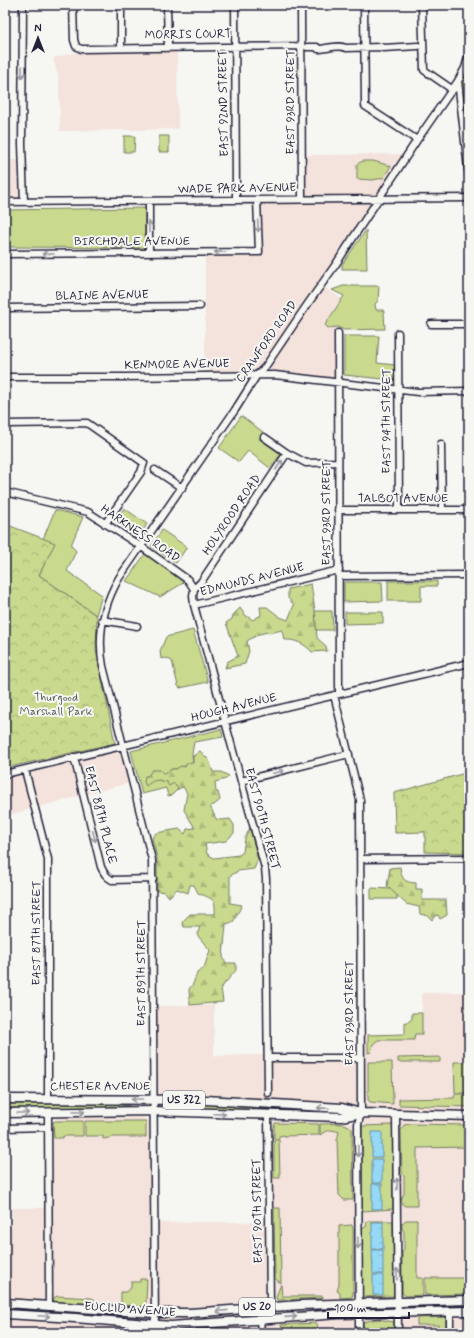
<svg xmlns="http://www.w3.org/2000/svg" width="474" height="1338" font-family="Mynerve,sans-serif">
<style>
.built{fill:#f4e2dc}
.green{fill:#c9d98d;stroke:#767e64}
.forest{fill:url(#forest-firs);stroke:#767e64}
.park{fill:url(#park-crowns);stroke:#767e64}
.water{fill:url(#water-ripples);stroke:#6790ac}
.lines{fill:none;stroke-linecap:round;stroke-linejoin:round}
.minor-casing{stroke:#22223b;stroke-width:9}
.major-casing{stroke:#22223b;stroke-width:11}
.minor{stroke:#f6f6f2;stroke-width:6}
.major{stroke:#f6f6f2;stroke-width:8}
.oneway{stroke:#9797a0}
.labels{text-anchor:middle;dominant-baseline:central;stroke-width:4;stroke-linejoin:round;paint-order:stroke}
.shield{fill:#f6f6f2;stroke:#626272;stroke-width:1}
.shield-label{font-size:11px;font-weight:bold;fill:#22223b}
.street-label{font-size:12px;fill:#22223b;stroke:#f6f6f2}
.park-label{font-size:12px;fill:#545954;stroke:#f6f6f2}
</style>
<defs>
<pattern id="forest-firs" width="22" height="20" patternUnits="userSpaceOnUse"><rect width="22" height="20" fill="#c9d98d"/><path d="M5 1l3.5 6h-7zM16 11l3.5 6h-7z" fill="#acba7b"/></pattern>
<pattern id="park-crowns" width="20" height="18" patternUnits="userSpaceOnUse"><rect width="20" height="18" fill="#c9d98d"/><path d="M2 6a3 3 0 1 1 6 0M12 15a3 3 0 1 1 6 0" fill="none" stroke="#acba7b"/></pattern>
<pattern id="water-ripples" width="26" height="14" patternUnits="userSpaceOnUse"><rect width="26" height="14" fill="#95d9f7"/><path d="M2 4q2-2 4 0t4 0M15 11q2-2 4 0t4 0" fill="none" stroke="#80bad5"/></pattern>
</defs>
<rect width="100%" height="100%" fill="#f6f6f2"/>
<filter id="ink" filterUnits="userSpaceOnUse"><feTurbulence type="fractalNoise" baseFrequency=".025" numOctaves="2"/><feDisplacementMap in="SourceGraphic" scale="8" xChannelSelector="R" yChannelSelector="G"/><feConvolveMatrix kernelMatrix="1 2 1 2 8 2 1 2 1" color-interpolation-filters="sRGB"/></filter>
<g filter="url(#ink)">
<path class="built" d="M79 52H177L178 129 60 131 59 80 53 58Z
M408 154 321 285 354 307 338 333V383L275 375 205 376V253L259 252 257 200 302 199V155Z
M5 160H22L24 202H5Z
M123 747 132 782 5 816V774Z
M469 992V1333H5V1318L52 1321V1123L57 1117H142L149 1121 151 1223 272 1222V1127L274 1123 278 1121 358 1123 361 1113 348 1117 153 1111V1006L214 1005V1056L268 1055 361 1058V1034H422V993Z
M12 1208H48L49 1306 5 1303V1228L12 1227Z"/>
<path class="green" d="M124 136H135L134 152H124Z
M159 136H169V152H159Z
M363 161H373L391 166 383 178 373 180 357 179V164Z
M145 208V248L5 247V210Z
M366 230 367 269H342V265Z
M343 286H379L378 301 375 304 376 310H383L384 312 385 329 344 330 338 327 328 328 325 325 344 296 332 290Z
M344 336H379L377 363 395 365 394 380 344 375Z
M241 416 263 432 259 439 281 454 270 468 248 451 239 462 219 448Z
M124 508 147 524 138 538 115 521Z
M55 510 83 517 71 545 76 551 67 571 102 595 96 615 39 575 54 544 43 539Z
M162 530 187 547 176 563 151 546Z
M145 554 185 582 160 597 126 581Z
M388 581H437V586H421V601H388Z
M344 582H382L383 601 344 602Z
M315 611H332L333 630H316Z
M345 612H383V623L345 624Z
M193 630 208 682 180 688 178 686 172 661 166 658 161 659 160 651 166 637Z
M221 729 223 737 194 742 192 754 193 763 176 769H172C166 773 160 775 153 780 165 780 171 777 178 789L172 795 168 796 166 788 142 794 131 751Z
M371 888 391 889 397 894V899H371Z
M412 1013H422V1034H415L414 1040H378L373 1044 371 1052 368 1053V1035L405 1034V1022H408L412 1019Z
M469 1053V1093H455L454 1062H468L467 1054Z
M440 1057V1062H398V1058Z
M368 1062H392L393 1104 370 1102 368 1100Z
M455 1094H469V1107L399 1105V1099L454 1098Z
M5 1104H130V1105L106 1108H5Z
M201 1104 314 1112 315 1113 174 1108Z
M55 1121H83V1136H63V1138H54L53 1122Z
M85 1121H146V1137H114L103 1139V1136H85Z
M275 1123 319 1124V1135L284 1136V1135L279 1136V1139H274V1127Z
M320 1124C330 1124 347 1121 352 1129L353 1200H344L339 1195 337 1140 339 1132C332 1129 326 1130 320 1135Z
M410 1124 469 1125V1147L417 1148V1206H405C400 1203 401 1198 404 1194V1176L402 1174 401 1130 404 1125Z
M392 1125 393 1128V1209L362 1211V1126Z
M274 1140H279L280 1178H274Z
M274 1208H280L281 1283 275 1279Z
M417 1220V1278H423V1295L406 1296 402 1293V1252L404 1250V1231L402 1229V1223L406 1220Z
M367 1221H393L394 1296 362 1297 361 1228 366 1227Z
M352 1225 353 1229V1294L352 1297 340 1298V1293L337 1291 339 1285V1226Z
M425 1278H469V1294L425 1295Z
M140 1279H147L146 1303 142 1307 119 1305 121 1302V1292H126L131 1288V1282H140Z
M281 1284 282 1296H323V1298L277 1300 276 1297Z
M58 1296 91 1298 94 1299 95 1303 94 1304 55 1302 53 1300 55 1297Z
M446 1317V1333H438V1325H417V1318Z
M378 1319 394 1322V1331C383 1326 373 1326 363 1331V1322Z
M317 1323 318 1332 298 1333V1330H282L281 1325Z"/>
<path class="forest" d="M311 584 315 611 317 638 326 646 327 651 312 652C305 644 295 639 284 640L282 630 269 633 268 632 259 634 247 641 249 651 245 664 225 668 227 662 238 656 226 623 232 619 233 615 240 608 245 615 253 620 261 615 260 607H267L280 617 288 620 294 605 288 598V589Z
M200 751 209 760 213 772H221L229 776 226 779 215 782 216 792H218L220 800 214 805 210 806 216 819 221 820 230 819 234 825V833L226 841 205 844 207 854 214 858 239 855 243 852 245 838 250 828 258 859 254 869 238 871 230 876V903L242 905 233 922 226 924 223 957 226 963H236V970L221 988 223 1002 190 1005 189 989 193 984 197 973 204 968 210 950 197 935 200 927H184L182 922 190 914H215C216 898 212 899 198 893L194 885H190L188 893 177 889 169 897 165 892 157 891V858L152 838 156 833 179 829 185 834 187 829 195 828 184 810 187 793 183 787 178 789 174 783 169 786 167 783V780L164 782C157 778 152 781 146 786L144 782 145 776H148L152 770H160L163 773H166L172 769H176L181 766 185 767 187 763H193V756Z
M400 867C402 879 403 882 416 883V889H422V900H446L447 915 440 919 438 915 435 916 432 920 428 916 420 914 419 907 406 904 387 886 390 868Z"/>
<path class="park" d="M469 54V169L458 81Z
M5 524 55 543 39 575 97 616 96 650 115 743 5 768Z
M469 772V853L425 852V832L395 833 394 793Z"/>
<path class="water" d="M372 1132H382V1157H372Z
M372 1159H382V1183H372Z
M372 1184H382V1209H372Z
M372 1222H383V1249H372Z
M372 1250H383V1274H373Z
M373 1275H383V1295H373Z"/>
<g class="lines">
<defs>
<path id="minor" d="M23 5 22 144 24 202
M73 5 74 40 76 46 81 49 301 46
M121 5V47
M167 5 168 47
M235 5 236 200
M301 5 302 199
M364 5 365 106 417 140
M422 5 424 70 453 90
M307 47H317L318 49C327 49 338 44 346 48L381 47 383 48 418 46
M469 54 465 68 458 81 469 177
M5 202 469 198
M149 253V201
M5 254 259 252 257 200
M5 308 200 306
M431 324H469
M338 333 339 694
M398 333 399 510
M5 377H125L275 375 418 392 469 391
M5 424 87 423 144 463 141 472 105 524
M264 437 287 453 306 463 338 462
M441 444 442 510
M155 470 182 488
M5 492 88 512 146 550 188 580 194 589 193 596 194 605 241 781 265 868 266 879 268 1093
M338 510H469
M339 576 469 575
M194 589 201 582 287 453
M194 605 339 570
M102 620 137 626
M334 695 360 800 361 1113 358 1124 359 1333
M74 757 101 867C104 873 106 877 112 880L153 879
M25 770 48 859V1099
M5 774 469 663
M241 781 349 754
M360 859 469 858
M268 1058H361
M48 1113 49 1306
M396 1114 398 1333
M268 1116 270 1306
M5 1128 48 1127
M450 1312V1333
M260 1319 261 1333
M155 1333 152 860 103 666C97 634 103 606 119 578L235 410 257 375 265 367 307 305 336 264 417 140 458 81"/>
<path id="major" d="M5 1099 206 1100 342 1108 361 1113 469 1116
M5 1113 153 1111 341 1117 361 1113
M5 1303 155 1313H190L300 1305 469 1300
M5 1314 75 1318 171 1326 339 1314 469 1311"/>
</defs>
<use href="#minor" class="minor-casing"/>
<use href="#major" class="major-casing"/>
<use href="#minor" class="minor"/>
<use href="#major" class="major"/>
</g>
<defs><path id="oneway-shaft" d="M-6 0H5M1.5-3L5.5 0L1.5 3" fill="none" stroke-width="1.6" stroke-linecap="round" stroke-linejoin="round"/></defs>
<g class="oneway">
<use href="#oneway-shaft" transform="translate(22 72) rotate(90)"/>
<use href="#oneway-shaft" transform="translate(258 226) rotate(87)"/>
<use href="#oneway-shaft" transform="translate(149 227) rotate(-90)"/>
<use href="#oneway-shaft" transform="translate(220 252) rotate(179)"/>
<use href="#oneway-shaft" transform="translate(48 254) rotate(180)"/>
<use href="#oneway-shaft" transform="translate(279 465) rotate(-56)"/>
<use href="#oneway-shaft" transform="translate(278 772) rotate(-14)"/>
<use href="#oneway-shaft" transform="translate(94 836) rotate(76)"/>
<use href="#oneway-shaft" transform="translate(137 1099) rotate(180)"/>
<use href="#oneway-shaft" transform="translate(323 1108) rotate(-178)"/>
<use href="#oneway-shaft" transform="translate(79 1112)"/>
<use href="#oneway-shaft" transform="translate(23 1113)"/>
<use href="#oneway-shaft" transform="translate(220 1114) rotate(2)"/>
<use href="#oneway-shaft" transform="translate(358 1151) rotate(90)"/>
<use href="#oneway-shaft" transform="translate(397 1184) rotate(-90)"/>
<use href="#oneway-shaft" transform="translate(358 1243) rotate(90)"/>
<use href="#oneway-shaft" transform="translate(397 1274) rotate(-90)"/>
<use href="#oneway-shaft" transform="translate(222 1311) rotate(174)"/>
<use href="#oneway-shaft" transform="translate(44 1316) rotate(3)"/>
<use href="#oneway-shaft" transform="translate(291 1317) rotate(-4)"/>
</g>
</g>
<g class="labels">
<g class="shield">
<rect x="163" y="1091" width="42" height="18" rx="3"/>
<rect x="239" y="1298" width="36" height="18" rx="3"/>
</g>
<g class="shield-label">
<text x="184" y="1100">US 322</text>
<text x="257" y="1307">US 20</text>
</g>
<g class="street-label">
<text transform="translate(188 35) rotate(-1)">MORRIS COURT</text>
<text transform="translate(291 102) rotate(-90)">EAST 93RD STREET</text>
<text transform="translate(224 103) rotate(-91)">EAST 92ND STREET</text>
<text transform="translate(237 189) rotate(-1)">WADE PARK AVENUE</text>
<text x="132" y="242">BIRCHDALE AVENUE</text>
<text transform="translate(102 296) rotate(-1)">BLAINE AVENUE</text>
<text transform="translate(267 342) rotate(-55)">CRAWFORD ROAD</text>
<text transform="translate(177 365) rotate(-1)">KENMORE AVENUE</text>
<text transform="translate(387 421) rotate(-90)">EAST 94TH STREET</text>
<text x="403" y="499">TALBOT AVENUE</text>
<text transform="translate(327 513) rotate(-90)">EAST 93RD STREET</text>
<text transform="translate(232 515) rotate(-56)">HOLYROOD ROAD</text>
<text transform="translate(140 534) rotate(34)">HARKNESS ROAD</text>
<text transform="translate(252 580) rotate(-14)">EDMUNDS AVENUE</text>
<text transform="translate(234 708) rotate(-14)">HOUGH AVENUE</text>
<text transform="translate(100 815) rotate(76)">EAST 88TH PLACE</text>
<text transform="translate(262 819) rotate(75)">EAST 90TH STREET</text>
<text transform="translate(37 933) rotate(-90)">EAST 87TH STREET</text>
<text transform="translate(142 973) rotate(-90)">EAST 89TH STREET</text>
<text transform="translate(350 1013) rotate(-90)">EAST 93RD STREET</text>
<text x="100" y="1087">CHESTER AVENUE</text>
<text transform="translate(258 1211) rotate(-91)">EAST 90TH STREET</text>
<text transform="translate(130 1310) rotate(4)">EUCLID AVENUE</text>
</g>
<g class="park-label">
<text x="56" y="698">Thurgood<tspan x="56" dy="14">Marshall Park</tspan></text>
</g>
</g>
<rect width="474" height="1338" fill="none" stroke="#f6f6f2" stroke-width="20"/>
<rect x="10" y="10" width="454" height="1318" fill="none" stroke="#22223b" stroke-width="1.5" filter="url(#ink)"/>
<g transform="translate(38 38)" stroke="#f6f6f2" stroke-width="3" paint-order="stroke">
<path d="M0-3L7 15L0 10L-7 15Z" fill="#22223b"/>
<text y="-6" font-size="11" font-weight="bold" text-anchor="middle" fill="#22223b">N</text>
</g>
<path d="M328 1312v6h81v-6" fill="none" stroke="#22223b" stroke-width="2"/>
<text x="334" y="1312" font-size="12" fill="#22223b" stroke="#f6f6f2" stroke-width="3" paint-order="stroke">100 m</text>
</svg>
